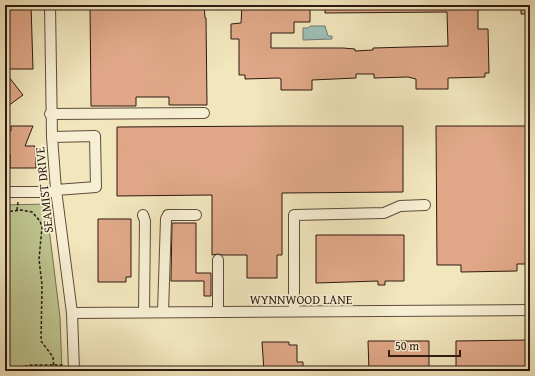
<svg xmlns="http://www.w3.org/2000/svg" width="535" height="376" font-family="'Gentium Book Plus',serif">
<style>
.green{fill:#bdc48f;stroke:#756e50}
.water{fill:#9bbfb5;stroke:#6f7d73}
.building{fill:#e0a888;stroke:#2d1910}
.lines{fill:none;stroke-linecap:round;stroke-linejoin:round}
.minor-casing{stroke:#5e4c3b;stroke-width:12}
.path{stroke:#2d1910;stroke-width:1.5;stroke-dasharray:3 2;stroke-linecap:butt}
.minor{stroke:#f7efd4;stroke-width:10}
.labels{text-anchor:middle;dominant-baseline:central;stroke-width:3.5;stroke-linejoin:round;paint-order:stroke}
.street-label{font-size:13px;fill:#2d1910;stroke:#f7efd4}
</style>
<rect width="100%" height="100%" fill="#f2e6bd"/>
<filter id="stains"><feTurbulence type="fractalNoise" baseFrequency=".005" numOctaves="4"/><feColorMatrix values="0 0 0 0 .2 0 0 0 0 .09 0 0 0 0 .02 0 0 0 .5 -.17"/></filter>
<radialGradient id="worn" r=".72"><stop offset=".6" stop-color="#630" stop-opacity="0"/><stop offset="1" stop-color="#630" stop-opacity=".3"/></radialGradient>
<path class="green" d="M46 204 60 317 62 371H5V205Z"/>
<path class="water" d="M310 26H325L328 36H332V39L303 40V28H308Z"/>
<path class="building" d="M7 5H31L33 69H5Z
M90 5H204L205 18H206L207 105H169V97H136V106H91Z
M242 5H310V22H294V33H271V48H343L355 49V51L373 50V48L448 46 447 12 325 13V5H478V29H488L489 73H485V77L448 78V89H416V79L408 77 374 78V74H356V78L312 80V90H281V79L279 78 245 79V75H239V39H231V24L241 23Z
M521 5H530V14H521Z
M5 72 23 95 8 106 5 101Z
M11 126H33L25 146H35L36 168H10V154H5V131H11Z
M281 126H403V192L282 193V255H277V278H247V255H222L218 254 212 255V195L117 196V127Z
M436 126H530V264H517V271L461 272V265H437Z
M98 219H131V277H126V282H98Z
M172 223H196V273H211V296H204V281H171Z
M316 235H404V281H385V285H378V281L316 283Z
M528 340V371H456V341Z
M368 341H429V371H369Z
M262 342H289V345H297V362H303V371H264Z"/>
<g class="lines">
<defs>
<path id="minor" d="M50 5 52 137 56 190 72 313 74 371
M50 114 204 113
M52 137 95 136 96 187 56 190
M5 192H56
M143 215 145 221 144 312
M218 260V312
M163 312 166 219 168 215H196
M294 312V215L384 213 400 206 425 205
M72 313 530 310"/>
</defs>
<use href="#minor" class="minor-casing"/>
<path class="path" d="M17 210 18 202
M5 212 21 210 32 212 40 221 42 227 39 259 42 285 41 341 53 357 54 371
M5 370 31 365H64"/>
<use href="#minor" class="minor"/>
</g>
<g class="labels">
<g class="street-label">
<text transform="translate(44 190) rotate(-96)">SEAMIST DRIVE</text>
<text x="301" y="299">WYNNWOOD LANE</text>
</g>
</g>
<rect width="535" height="376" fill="none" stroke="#f2e6bd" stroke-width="20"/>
<rect x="6" y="6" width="523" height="364" fill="none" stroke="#2d1910" stroke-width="2"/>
<rect x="10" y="10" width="515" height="356" fill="none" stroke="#2d1910"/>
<path d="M389 350v6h71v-6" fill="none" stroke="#2d1910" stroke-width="2"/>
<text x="395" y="350" font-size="12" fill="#2d1910" stroke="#f7efd4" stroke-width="3" paint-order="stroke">50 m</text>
<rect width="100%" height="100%" filter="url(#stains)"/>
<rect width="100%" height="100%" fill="url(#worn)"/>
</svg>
